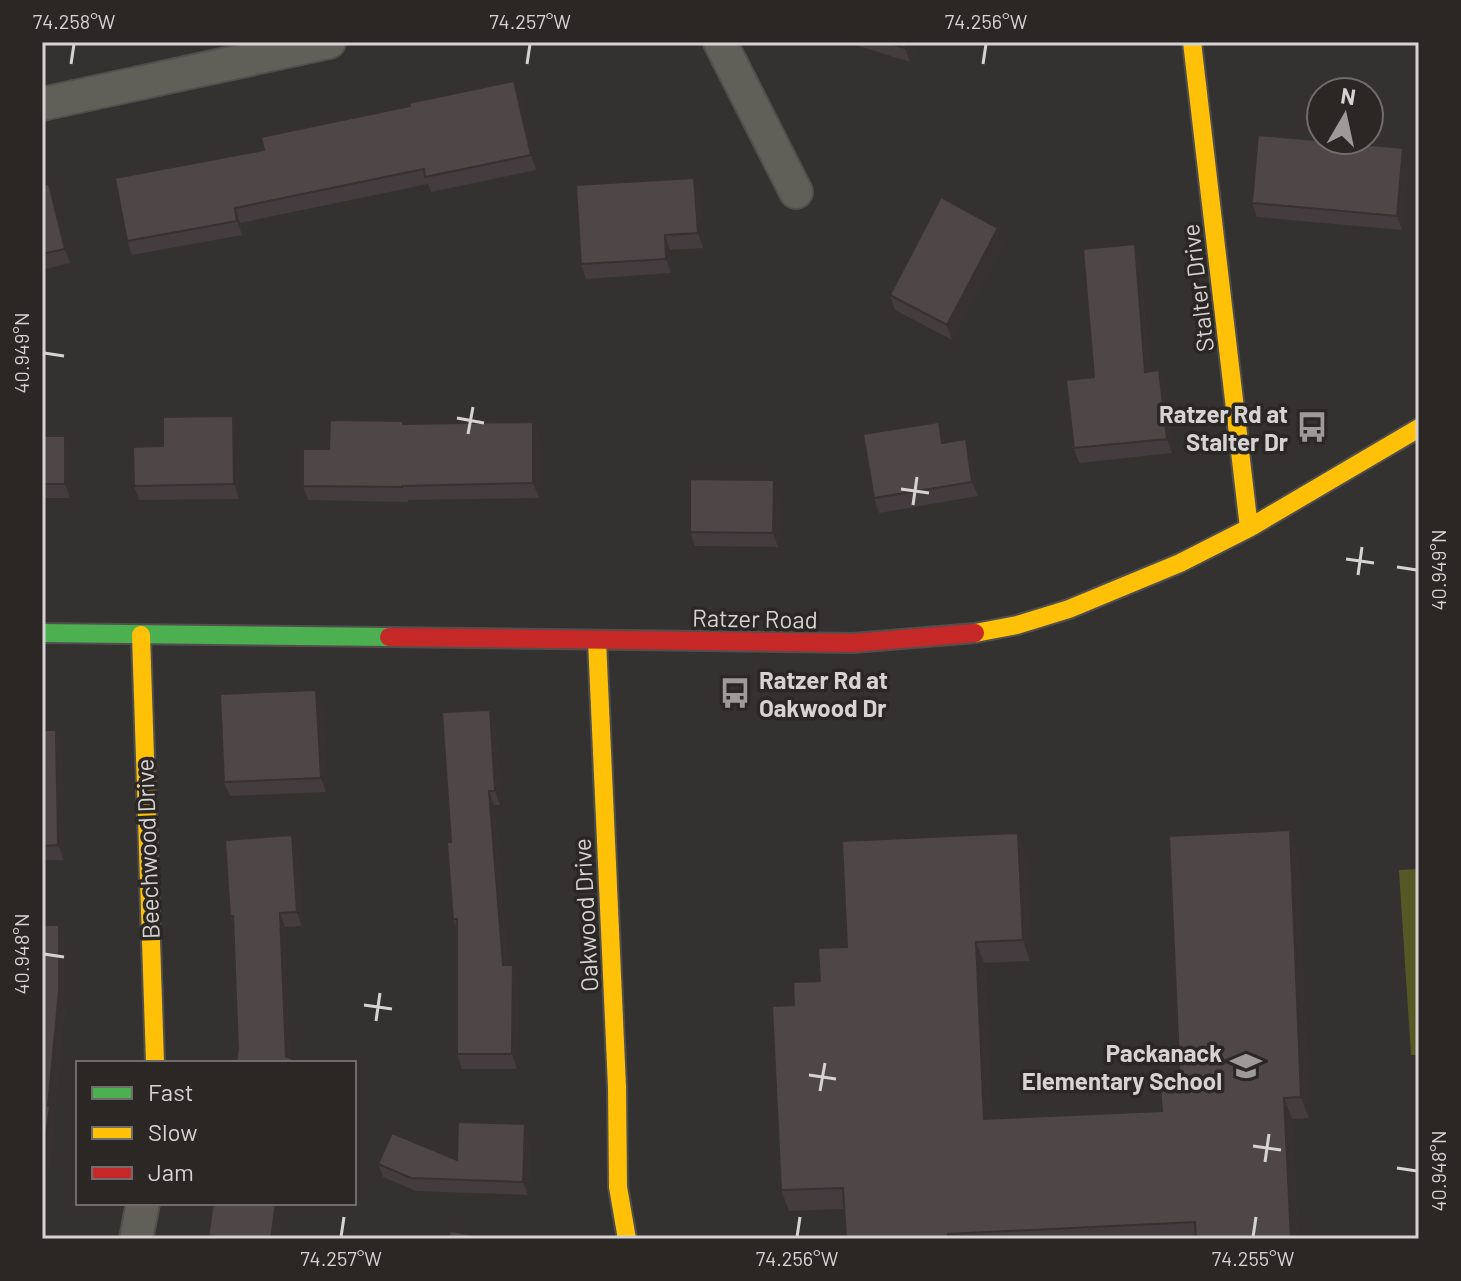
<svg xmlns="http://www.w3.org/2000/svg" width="1461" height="1281" font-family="Barlow,sans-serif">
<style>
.forest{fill:#555926}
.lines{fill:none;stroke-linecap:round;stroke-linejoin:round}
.street-casing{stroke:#504f4e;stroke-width:36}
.fast-casing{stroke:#504f4e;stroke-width:22}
.slow-casing{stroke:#504f4e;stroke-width:22}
.jam-casing{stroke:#504f4e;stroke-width:22}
.street{stroke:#616058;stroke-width:32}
.fast{stroke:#4caf50;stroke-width:18}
.slow{stroke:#ffc107;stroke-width:18}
.jam{stroke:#c62828;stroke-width:18}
.wall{fill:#443c3e}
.shaded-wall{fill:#373132}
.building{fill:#4f4648;stroke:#373132;stroke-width:2}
.ticks{fill:none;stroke:#d6d4d3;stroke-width:3}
.labels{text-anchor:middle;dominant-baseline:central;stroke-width:7;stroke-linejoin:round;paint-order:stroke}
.street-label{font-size:24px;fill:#d6d4d3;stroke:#2b2725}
.poi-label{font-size:24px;font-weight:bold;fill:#d6d4d3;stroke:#2b2725;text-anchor:end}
.neatline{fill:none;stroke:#d6d4d3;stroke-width:3}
.ticks-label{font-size:20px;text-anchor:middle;fill:#d6d4d3}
</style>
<rect width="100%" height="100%" fill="#343230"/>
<path class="forest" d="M1419 869V1055H1411L1399 870Z"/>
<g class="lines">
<defs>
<path id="street" d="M720 42 796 192
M42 104 329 42
M136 1239 143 1203"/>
<path id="fast" d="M42 633 389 637"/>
<path id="slow" d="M1192 42 1249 528
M975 633 1017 625 1069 609 1180 563 1249 528 1419 428
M141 635 155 1063
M597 640 617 1087 618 1187 627 1239"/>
<path id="jam" d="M389 637 853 643 975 633"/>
</defs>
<use href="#street" class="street-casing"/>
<use href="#fast" class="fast-casing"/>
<use href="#slow" class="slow-casing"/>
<use href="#jam" class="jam-casing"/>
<use href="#street" class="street"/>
<use href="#fast" class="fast"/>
<use href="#slow" class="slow"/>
<use href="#jam" class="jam"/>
</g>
<path class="wall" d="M846 42H917L910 62Z
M520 96 536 170 431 192 428 184 240 223 242 235 132 255 127 241 264 150Z
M1408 162 1402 230 1257 217 1252 203Z
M694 178 699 192 703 248 670 250 671 273 586 279 581 264Z
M42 185 54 198 70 263 42 270Z
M1003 242 952 340 895 310 890 295Z
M1135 244 1140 259 1149 371 1159 370 1165 385 1172 453 1079 463 1074 448 1094 377Z
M403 421 404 424 533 422 538 436 539 498 408 500V502L308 500 303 486 329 449Z
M238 430 239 499 139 500 134 486 163 446Z
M42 436 70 451V498H42Z
M944 436 945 443 971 454 978 496 879 513 874 498Z
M779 494 778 547 695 546 690 532Z
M316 690 322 705 326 792 230 796 224 782Z
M495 724 500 805H494L507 965 518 979 517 1069H462L457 1054V929L453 919 451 842Z
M42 730H56L61 744 64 860H42Z
M292 835 297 850 302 926 285 927 290 1058 238 1049 233 924 230 916Z
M1297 851 1309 1118 1292 1119 1298 1239H846L844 1209 789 1211 781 1190 794 1005 820 981 847 947 1026 854 1030 961 984 963 991 1119 1162 1111 1180 1083Z
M42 925H59L65 939V1006L53 1116 55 1120 46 1183 42 1182Z
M525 1124 529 1137 528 1195 416 1191 383 1177 378 1164 457 1160Z"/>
<path class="shaded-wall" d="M907 42H917L910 62 905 48Z
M514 81 520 96 536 170 531 155Z
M1403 148 1408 162 1402 230 1397 216Z
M694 178 699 192 703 248 698 233Z
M49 184 54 198 70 263 65 249Z
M235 208 240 223 242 235 237 221Z
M998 228 1003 242 952 340 947 325Z
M665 235 670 250 671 273 666 259Z
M1135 244 1140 259 1150 386 1145 372Z
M1159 370 1165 385 1172 453 1167 439Z
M233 416 238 430 239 499 234 484Z
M533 422 538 436 539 498 533 483Z
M939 422 944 436 947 457 942 443Z
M65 436 70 451V498L65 484Z
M966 439 971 454 978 496 972 482Z
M774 480 779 494 778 547 773 533Z
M316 690 322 705 326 792 321 778Z
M490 710 495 724 500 805 495 791Z
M56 730 61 744 64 860 58 845Z
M489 791 494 805 508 979 503 965Z
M1290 830 1297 851 1309 1118 1301 1097Z
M1018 833 1026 854 1030 961 1023 940Z
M292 835 297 850 302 926 297 912Z
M280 913 285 927 291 1063 286 1057Z
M59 925 65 939V1006L53 1116 55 1120 46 1183 42 1171V1161Z
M976 942 984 963 992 1140 984 1119Z
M513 965 518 979 517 1069 512 1054Z
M1284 1098 1292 1119 1298 1239H1291Z
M525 1124 529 1137 528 1195 523 1182Z
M272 1203H278L281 1216 278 1239H271Z"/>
<path class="building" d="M886 42H907L905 48Z
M514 81 531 155 425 177 424 169 235 208 237 221 127 241 115 178 264 150 261 137 410 106 409 103Z
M1258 135 1403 148 1397 216 1252 203Z
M694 178 698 233 665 235 666 259 581 264 576 185Z
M49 184 65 249 42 254V185Z
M941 197 998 228 947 325 890 295Z
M1135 244 1145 372 1159 370 1167 439 1074 448 1066 380 1094 377 1083 249Z
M233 416 234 484 134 486 133 447 163 446V417Z
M330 420 403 421V424L533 422V483L402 486V487L303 486V449H329Z
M939 422 942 443 966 439 972 482 874 498 863 434Z
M42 436H65V484H42Z
M690 479 774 480 773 533 690 532Z
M316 690 321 778 224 782 220 694Z
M490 710 495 791H489L503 965H513L512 1054H457V919H453L447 842H451L442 712Z
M42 730H56L58 845 42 846Z
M1290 830 1301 1097 1284 1098 1291 1239H1196L1195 1222 948 1234V1239H846L843 1188 781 1190 772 1006 794 1005 793 982 820 981 818 948 847 947 842 841 1018 833 1023 940 976 942 984 1119 1162 1111 1160 1085 1180 1083 1169 836Z
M292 835 297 912 280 913 286 1057 292 1058V1063H236L238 1049 233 916H230L225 840Z
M42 925H59V991L48 1106H50L42 1161Z
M458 1122 525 1124 523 1182 411 1178 378 1164 392 1133 457 1160Z
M213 1203H276L271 1239H208Z
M450 1231 499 1239H448Z"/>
<path class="ticks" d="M71 64 74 44M527 64 530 44M983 64 986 44M44 353 64 356M457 418 484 423M468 434 473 407M901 489 929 493M913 505 917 477M1346 559 1374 563M1397 567 1417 570M1358 575 1362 547M44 954 64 957M364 1005 392 1009M376 1021 380 993M809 1075 836 1079M820 1091 825 1063M1253 1146 1281 1150M1265 1162 1269 1134M1397 1168 1417 1171M341 1237 344 1217M797 1237 800 1217M1253 1237 1256 1217"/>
<defs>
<symbol id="bus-bare" viewBox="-9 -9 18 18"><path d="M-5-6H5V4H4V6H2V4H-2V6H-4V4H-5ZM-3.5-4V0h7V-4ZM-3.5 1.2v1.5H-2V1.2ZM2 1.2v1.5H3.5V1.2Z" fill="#9d9b9a" stroke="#2b2725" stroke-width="2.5" paint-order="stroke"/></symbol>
<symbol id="school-bare" viewBox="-9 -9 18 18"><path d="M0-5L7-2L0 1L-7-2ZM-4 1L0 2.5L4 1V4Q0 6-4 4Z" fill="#9d9b9a" stroke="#2b2725" stroke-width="2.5" paint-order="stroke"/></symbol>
</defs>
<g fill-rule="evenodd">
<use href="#bus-bare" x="1290" y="405" width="44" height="44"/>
<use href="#bus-bare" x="713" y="671" width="44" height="44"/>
<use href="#school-bare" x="1224" y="1044" width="44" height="44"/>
</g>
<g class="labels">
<g class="street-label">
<text transform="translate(1197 288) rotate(-97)">Stalter Drive</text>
<text transform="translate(755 618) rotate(1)">Ratzer Road</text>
<text transform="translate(147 849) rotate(-92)">Beechwood Drive</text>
<text transform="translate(585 915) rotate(-93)">Oakwood Drive</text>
</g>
<g class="poi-label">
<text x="1288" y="413">Ratzer Rd at<tspan x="1288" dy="28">Stalter Dr</tspan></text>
<text x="759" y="679" text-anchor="start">Ratzer Rd at<tspan x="759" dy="28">Oakwood Dr</tspan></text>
<text x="1222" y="1052">Packanack<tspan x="1222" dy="28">Elementary School</tspan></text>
</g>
</g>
<rect width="1461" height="1281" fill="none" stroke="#2b2725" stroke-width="88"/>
<rect x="76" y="1061" width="280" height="144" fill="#2b2725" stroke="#6f6c6b" stroke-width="2"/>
<rect x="92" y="1087" width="40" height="12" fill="#4caf50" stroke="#6f6c6b" stroke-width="2"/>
<text x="148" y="1101" font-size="24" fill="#d6d4d3">Fast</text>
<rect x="92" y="1127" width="40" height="12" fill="#ffc107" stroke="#6f6c6b" stroke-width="2"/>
<text x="148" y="1141" font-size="24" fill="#d6d4d3">Slow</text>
<rect x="92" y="1167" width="40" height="12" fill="#c62828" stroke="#6f6c6b" stroke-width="2"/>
<text x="148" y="1181" font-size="24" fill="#d6d4d3">Jam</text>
<g transform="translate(1345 116) rotate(9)"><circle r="38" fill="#2b2725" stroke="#6f6c6b" stroke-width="2"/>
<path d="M0-6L14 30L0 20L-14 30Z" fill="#9d9b9a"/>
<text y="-12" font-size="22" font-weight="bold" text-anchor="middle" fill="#d6d4d3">N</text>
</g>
<rect x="44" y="44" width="1373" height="1193" class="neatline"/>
<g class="ticks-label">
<text x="74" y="29">74.258°W</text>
<text x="530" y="29">74.257°W</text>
<text x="986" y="29">74.256°W</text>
<text transform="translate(22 353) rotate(-90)" y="7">40.949°N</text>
<text transform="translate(1439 570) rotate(-90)" y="7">40.949°N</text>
<text transform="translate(22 954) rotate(-90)" y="7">40.948°N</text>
<text transform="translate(1439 1171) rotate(-90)" y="7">40.948°N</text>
<text x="341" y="1266">74.257°W</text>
<text x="797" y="1266">74.256°W</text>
<text x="1253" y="1266">74.255°W</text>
</g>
</svg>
